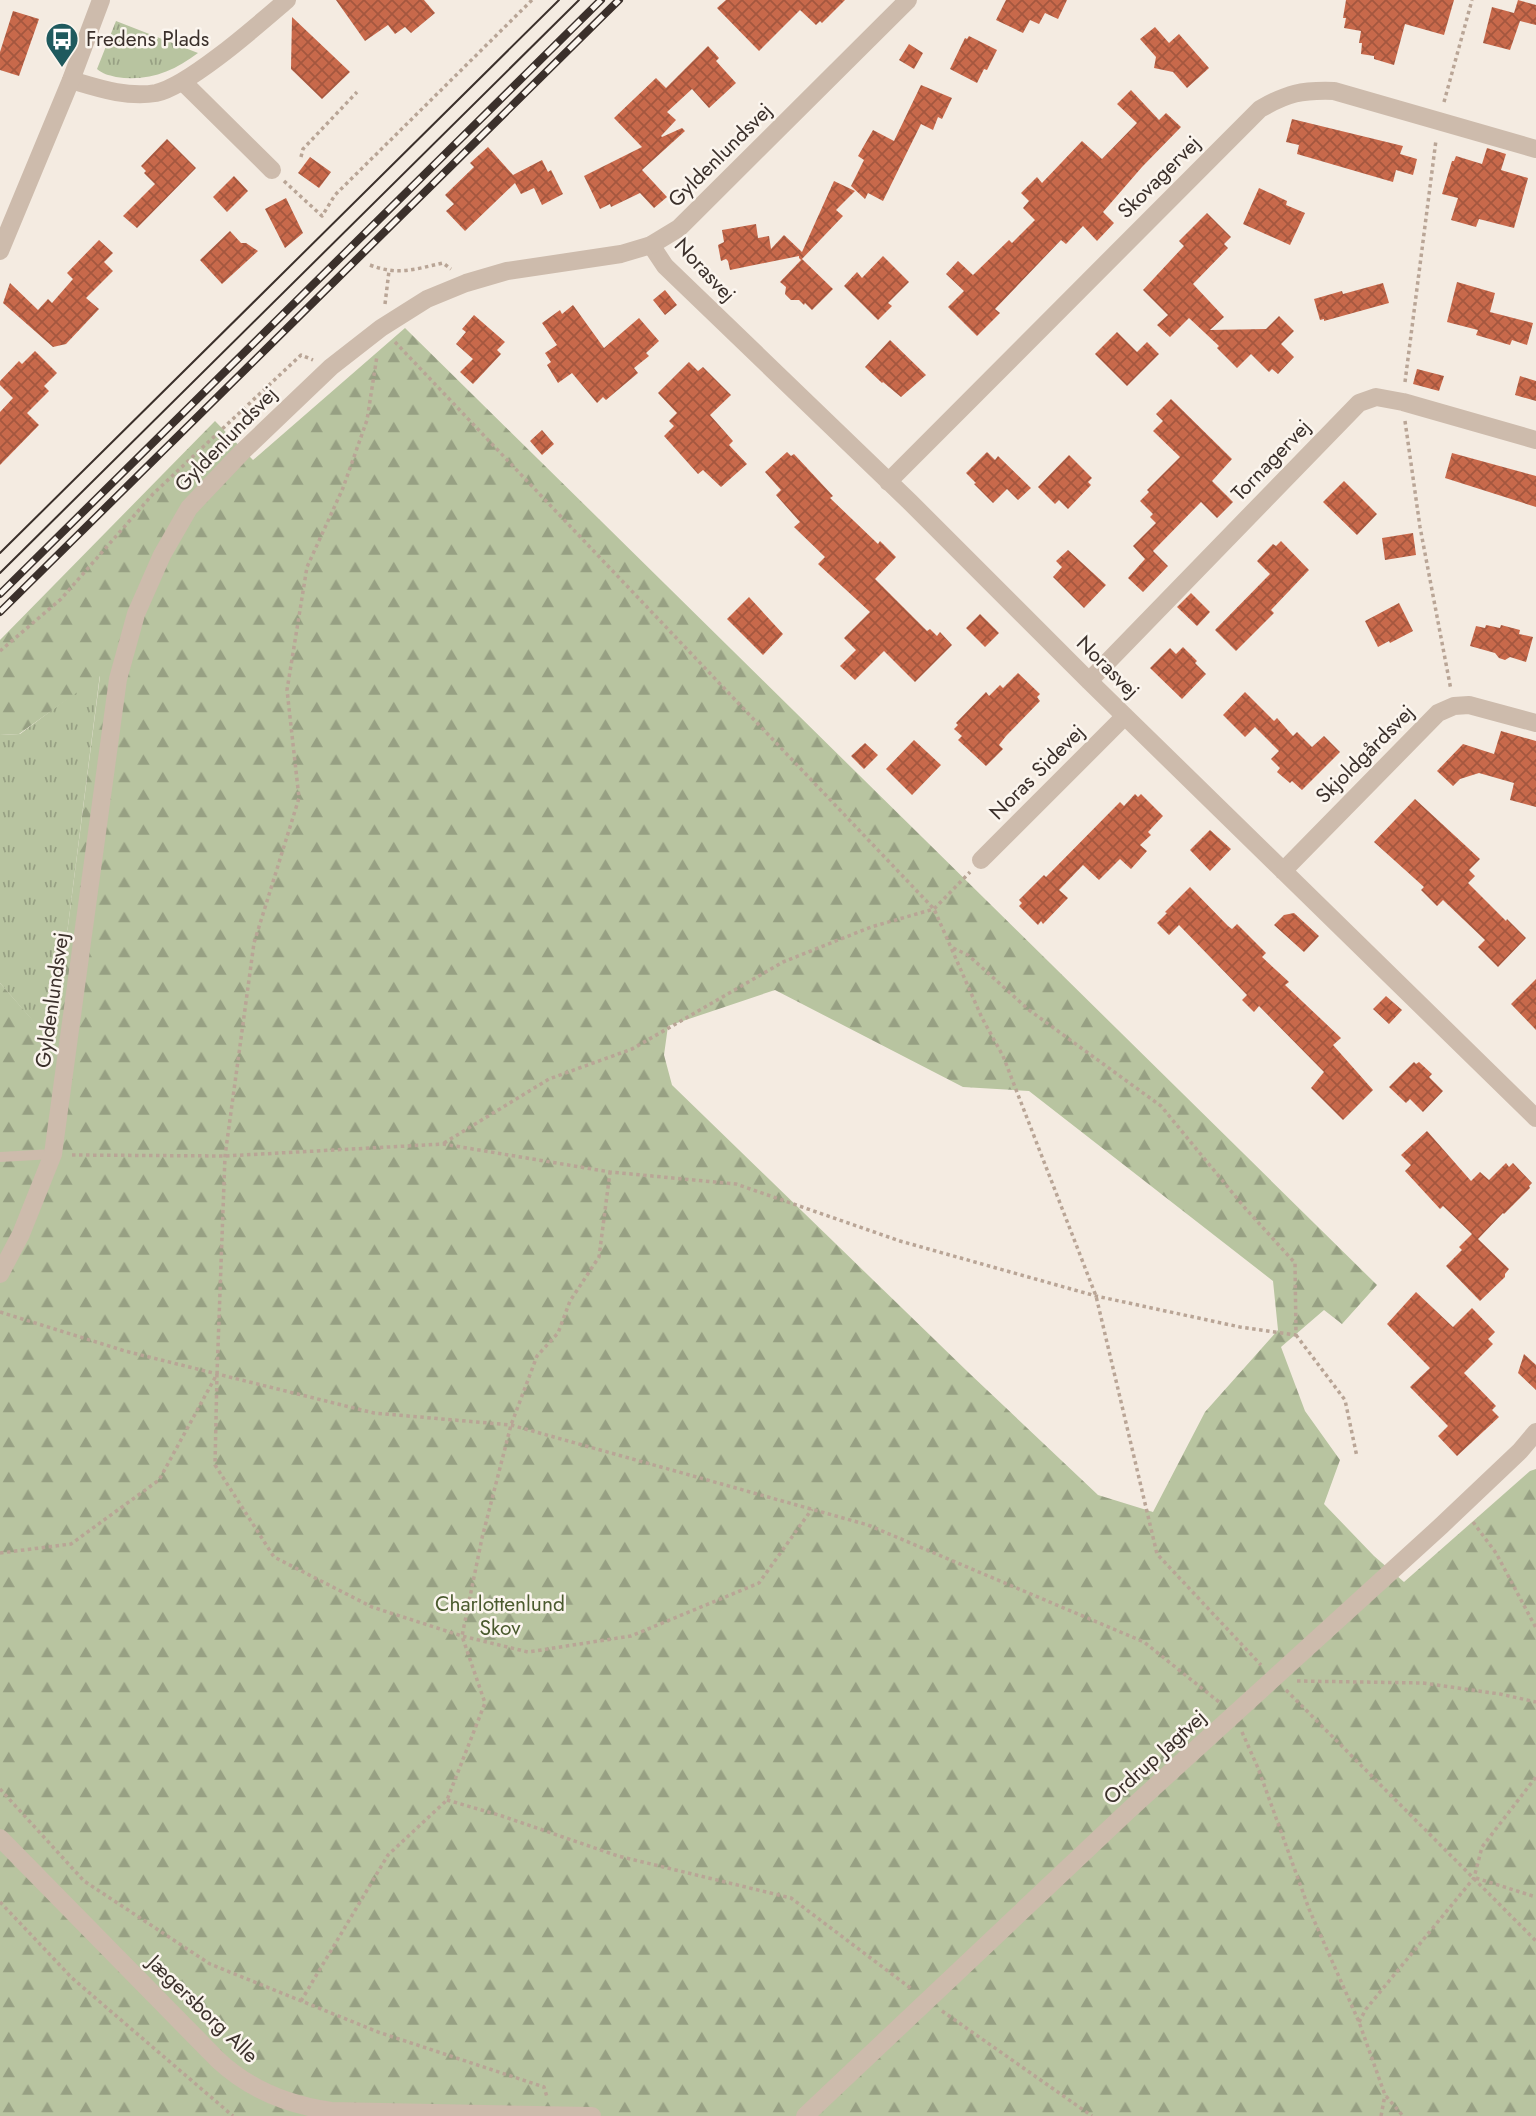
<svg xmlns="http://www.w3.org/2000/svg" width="1536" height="2116" font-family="Jost,sans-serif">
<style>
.grass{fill:url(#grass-tufts)}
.forest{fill:url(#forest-firs);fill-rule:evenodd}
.building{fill:url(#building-cross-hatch)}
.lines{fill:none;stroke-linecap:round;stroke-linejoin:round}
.path{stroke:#b9a596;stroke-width:3.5;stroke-dasharray:3.5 3.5;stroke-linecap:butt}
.service{stroke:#cdbbac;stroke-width:10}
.minor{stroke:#cdbbac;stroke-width:18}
.tertiary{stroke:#cdbbac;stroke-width:18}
.tram{stroke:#3b302b;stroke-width:2}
.rail-casing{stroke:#3b302b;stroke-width:8}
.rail{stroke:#fbf5ee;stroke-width:5;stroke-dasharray:16;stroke-linecap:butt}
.labels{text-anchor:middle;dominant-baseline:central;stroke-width:5;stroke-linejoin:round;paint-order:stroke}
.poi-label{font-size:21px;fill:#3b302b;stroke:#fbf5ee;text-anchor:start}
.street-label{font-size:21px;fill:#3b302b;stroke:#fbf5ee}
.park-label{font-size:21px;fill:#4a5a2e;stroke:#fbf5ee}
</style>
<defs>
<pattern id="grass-tufts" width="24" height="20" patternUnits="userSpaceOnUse" patternTransform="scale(1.75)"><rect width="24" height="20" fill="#b8c4a0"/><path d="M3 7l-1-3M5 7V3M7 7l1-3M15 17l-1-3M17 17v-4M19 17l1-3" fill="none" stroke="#97a083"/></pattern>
<pattern id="forest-firs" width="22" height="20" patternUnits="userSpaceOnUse" patternTransform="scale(1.75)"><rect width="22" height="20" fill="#b8c4a0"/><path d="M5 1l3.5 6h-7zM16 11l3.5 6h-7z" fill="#97a083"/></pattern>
<pattern id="building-cross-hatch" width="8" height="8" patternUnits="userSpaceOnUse" patternTransform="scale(1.75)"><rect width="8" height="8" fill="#c8694b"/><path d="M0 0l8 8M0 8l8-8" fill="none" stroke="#a4573f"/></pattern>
</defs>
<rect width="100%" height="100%" fill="#f4ebe1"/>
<path class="grass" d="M116 21 198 53C173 72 147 82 116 77 108 75 103 74 97 69Z
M100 674 53 1044 0 983V735L20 734Z"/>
<path class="forest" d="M405 328 1377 1285 1342 1324 1324 1310 1281 1347 1305 1411 1340 1460 1324 1504 1374 1556 1404 1582 1530 1471 1536 1469V2116H0V983L53 1043 100 676 19 734 0 735V640L215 421 253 460ZM775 990 963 1087 1029 1091 1273 1281 1278 1330 1205 1412 1153 1512 1098 1495 969 1373 672 1085 664 1055 668 1026Z"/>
<path class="building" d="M336 0H424L435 13 411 33 405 27 395 34 388 25 365 41Z
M726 0H845L822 23 820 21 816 25 800 10 759 51 717 8Z
M1006 0H1067L1058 19 1045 13 1039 24 1030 20 1023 33 996 20Z
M1346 0H1454L1444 35 1405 24 1394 65 1374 59V56L1361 54 1362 43H1359L1361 31 1344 28 1346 18H1343Z
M1518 0 1536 5V25L1520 21 1510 50 1483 43 1492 7 1514 13Z
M13 11 39 19 19 76 0 70V52Z
M292 17 350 72 322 99 291 69Z
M1155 27 1169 43 1179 34 1209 68 1187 88 1173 72 1154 68 1156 57 1140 39Z
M969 36 997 50 987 70 984 69 977 83 950 69 965 38 967 39Z
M909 44 923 53 914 69 899 60Z
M708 46 719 58 716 61 736 83 709 108 692 89 667 112 676 120 661 136 662 137 682 128 685 131 642 170 667 197 654 208 640 193 611 207 610 204 600 209 584 176 642 147 614 118 656 78 666 88Z
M921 85 952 98 942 119 938 117 933 130 921 124 883 201 868 193 865 199 851 186 864 160 858 156 873 130 894 141Z
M1131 90 1159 120 1166 113 1181 127 1142 167 1103 212 1114 223 1097 241 1083 226 1066 244 1061 240 995 309 1000 313 977 336 948 307 964 291 946 274 958 261 973 275 1009 240 1012 243 1035 220 1023 208 1029 201 1021 193 1037 177 1042 183 1082 141 1102 159 1137 123 1117 104Z
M1292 119 1403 146 1400 154 1417 159 1413 175 1396 170 1393 182 1297 154 1299 145 1286 142Z
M167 139 196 168 137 228 123 216 155 184 144 173 146 171 141 166Z
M488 147 513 175 542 160 548 172 551 170 563 194 542 205 534 188 521 194 515 183 465 231 446 211 454 204 445 195 474 167 470 163Z
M1487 148 1506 154 1501 170 1528 178 1514 228 1479 219 1476 227 1451 220 1458 198 1442 194 1452 161H1454L1456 156 1482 164Z
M310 157 331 172 319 188 298 173Z
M234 176 248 191 227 212 213 197Z
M834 181 855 191 836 210 843 216 801 260 799 258V256L730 270 728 261 726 259 721 261 718 245 724 242 722 230 756 224 758 238 769 236 771 249 784 235 802 252Z
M1259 188 1287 201 1286 205 1305 213 1290 245 1243 224Z
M286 198 303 233 285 248 265 209Z
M1207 213 1231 237 1224 244 1228 248 1193 284 1224 317 1210 330 1266 329 1279 316 1294 331 1281 344 1294 357 1278 374 1272 369 1269 372 1251 354 1237 368 1217 348 1219 346 1189 318 1170 337 1157 325 1168 315 1143 290 1184 246 1179 241Z
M230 231 241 243H246L258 251 222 284 200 260Z
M99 240 113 253 104 262 113 271 86 298 99 309 66 344 53 347 3 303 10 283 38 310 48 299 52 303 73 279 67 273Z
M883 256 909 282 888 303 892 306 878 320 844 286 857 272 862 278Z
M802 259 833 289 812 310 805 303 804 305 799 300H791L785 294 786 287 780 282Z
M1457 282 1495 293 1490 312 1533 323 1527 345 1512 340 1510 345 1476 335 1478 330 1447 322Z
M1383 283 1389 303 1324 321V319L1320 320 1314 299 1342 291 1343 294Z
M665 290 677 305 665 315 653 300Z
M573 305 604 348 639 318 659 341 646 353 649 356 634 368 638 373 606 400 603 397 597 403 572 373 558 383 547 365 551 362 545 353 557 345 542 323 560 310 562 314Z
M474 315 505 342 497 350 501 354 473 384 460 372 473 359 456 344 466 332 462 329Z
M1117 332 1137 352 1147 342 1159 354 1127 386 1095 354Z
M890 340 926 375 901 397 883 382 882 383 865 367Z
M35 351 57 373 44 386 49 391 27 413 39 425 0 465V412L13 398 0 385V381L19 361 22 364Z
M689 362 698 371 703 367 731 395 710 415 733 441 729 445 747 464 721 487 703 470 698 474 664 436 674 426 669 421 677 413 658 393Z
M1417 369 1444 376 1439 391 1413 384Z
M1520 376 1536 381V401L1515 395Z
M1171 399 1232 459 1212 481 1233 502 1217 518 1201 502 1153 551 1168 566 1143 592 1128 578 1145 559 1133 546 1156 523 1150 517 1153 514 1140 501 1149 492 1147 490 1180 457 1153 431 1163 421 1156 414Z
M542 430 554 444 542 455 530 441Z
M787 452 791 456 794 454 833 496 830 498 878 544 880 541 896 557 875 579 927 631 930 629 937 636 940 632 952 645 915 682 884 651 855 680 840 666 856 650 844 638 870 612 818 564 825 557 794 527 800 522 776 495 781 490 765 472Z
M987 452 995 460 998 456 1031 488 1018 500 1007 489 993 503 974 484 976 483 966 473Z
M1452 453 1536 476V507L1445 478Z
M1069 455 1092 478 1088 482 1091 485 1068 509 1059 500 1055 504 1038 487Z
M1344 481 1377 514 1357 535 1323 502Z
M1413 533 1416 555 1385 560 1382 538Z
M1281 541 1309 570 1271 610 1274 613 1236 651 1215 630 1270 574 1257 561 1273 544 1276 546Z
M1068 550 1106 585 1084 608 1053 577 1062 567 1056 561Z
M1191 593 1210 612 1197 626 1177 607Z
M749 597 783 634 763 655 727 619Z
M1399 603 1413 631 1390 643 1389 641 1378 647 1365 621Z
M980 614 999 633 985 647 966 628Z
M1486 625 1500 628 1501 625 1520 630 1519 634 1533 637 1526 662 1510 657 1505 660 1499 658 1495 653 1470 646 1476 626 1485 628Z
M1183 647 1197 661 1195 663 1206 674 1182 699 1150 668 1170 648 1176 654Z
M1018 673 1040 694 1037 697 1040 701 1006 736 999 745 1003 749 986 766 958 740 962 736 954 729 958 725 956 723 986 692 989 696 1000 685 1003 688Z
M1245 692 1274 721 1277 718 1293 736 1297 732 1312 747 1324 736 1340 752 1302 790 1292 781 1290 783 1277 772 1280 768 1271 759 1279 751 1255 727 1245 737 1223 715Z
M1501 731 1536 741V807L1510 800 1514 783 1479 773 1460 779 1453 786 1437 771 1463 744 1494 754Z
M914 740 941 765 912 795 886 769Z
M865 743 878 755 864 769 851 756Z
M1135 794 1138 797 1141 794 1163 816 1148 832 1151 835 1140 845 1147 851 1131 869 1120 859 1099 880 1083 865 1059 890 1068 898 1043 924 1041 921 1038 925 1019 906 1022 903 1019 900 1044 875 1046 877 1120 802 1124 806Z
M1415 799 1480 859 1469 870 1475 876 1468 883 1506 921 1507 919 1526 938 1498 967 1478 947 1485 940 1443 900 1437 906 1421 890 1424 887 1374 842Z
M1210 830 1231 849 1210 871 1190 850Z
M1190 887 1228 926 1232 929 1237 924 1266 953 1262 957 1289 982 1285 985 1341 1038 1333 1045 1373 1090 1343 1120 1311 1088 1324 1072 1259 1006 1254 1012 1242 1000 1247 995 1179 925 1169 935 1157 923 1167 913 1165 912Z
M1294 913 1319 936 1304 952 1274 925 1284 915Z
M1536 979V1030L1511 1004Z
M1386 996 1402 1010 1389 1024 1373 1009Z
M1414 1062 1416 1064 1419 1062 1432 1074 1429 1077 1443 1091 1423 1112 1410 1099 1406 1103 1389 1087Z
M1427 1131 1471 1181 1480 1172 1489 1180 1506 1163 1509 1167 1513 1163 1532 1183 1529 1186 1530 1188 1504 1214 1503 1213 1478 1239 1509 1269 1505 1274V1277L1480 1301 1446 1266 1462 1250 1459 1247 1472 1234 1443 1206 1440 1209 1405 1171 1411 1165 1401 1155Z
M1416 1292 1453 1327 1472 1308 1495 1332 1488 1339 1493 1344 1464 1373 1496 1406 1492 1410 1499 1417 1457 1456 1438 1436 1448 1426 1410 1387 1430 1368 1387 1324Z
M1524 1354 1536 1365V1390L1518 1373Z"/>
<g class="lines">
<path class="path" d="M1444 102 1472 0
M301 157 303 149 357 92
M284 181 322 216 335 195 532 0
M370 265C398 276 415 269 443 263L451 269
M385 304 389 271
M395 342 934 909 982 1018 1003 1056 1096 1296 1157 1554 1261 1665
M1405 382 1436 140
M1405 421 1420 527 1451 690
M0 651 61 599 153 494 301 355 313 360
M444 1143 549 1079 632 1049 783 962 871 927 934 909 970 872
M72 1155 225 1156 443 1144 610 1172 736 1184 900 1241 1096 1296 1240 1327 1296 1335 1295 1263 1245 1208 1161 1106 1029 1010 968 955 951 947
M0 1312 125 1351 374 1413 511 1425 868 1525 1144 1642 1219 1702
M1296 1335 1345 1400 1357 1457
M217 1374 215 1465 274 1557 372 1607 462 1636 528 1652 631 1636 759 1583 812 1509
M1473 1522 1496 1553 1536 1628
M0 1553 71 1544 159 1480 217 1374 225 1156 254 943 299 798 287 690 307 567 343 488 367 420 377 356
M1297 1681 1423 1683 1500 1694 1536 1702
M1286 1690 1536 1941
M1242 1732 1258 1768 1309 1909 1359 2022 1385 2095 1403 2116
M0 1789 84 1881 210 1964 378 2032 544 2087 547 2097
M447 1800 502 1816 618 1856 791 1898 913 1990
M1476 1878 1536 1897
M0 1902 72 1978 233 2116
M301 2001 388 1855 447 1800 485 1703 462 1636 482 1538 511 1425 537 1356 558 1333 570 1301 599 1257 610 1172
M942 2011 1092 2116
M1359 2022 1366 2009 1474 1878 1482 1847 1536 1777
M1381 2116 1385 2095"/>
<path class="service" d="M0 1157 53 1154"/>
<path class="minor" d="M71 80C98 88 127 98 156 93 189 86 259 24 287 0
M183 82 272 170
M651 245 665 266 910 502 1089 681 1536 1118
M888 482 1260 109C1288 93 1301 90 1334 91L1536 149
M1089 681 1359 403 1376 397 1403 402 1536 440
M981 860 1125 716
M1283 871 1438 713 1454 706 1469 705 1536 723"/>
<path class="tertiary" d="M0 251 71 80 101 0
M0 1274 21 1234 53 1154 118 679 136 614 162 555 189 508 242 452 331 367 381 328 427 299 466 283 507 271 621 254 651 245 679 228 908 0
M0 1838 218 2060C250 2090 288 2105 331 2111L592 2116
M805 2116 1129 1810 1441 1526 1520 1451 1536 1432"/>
<path class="tram" d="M0 553 559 0
M0 573 579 0"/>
<defs>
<path id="rail" d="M0 594 601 0
M0 612 619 0"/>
</defs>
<use href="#rail" class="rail-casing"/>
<use href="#rail" class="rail"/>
</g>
<defs>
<symbol id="bus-pin" viewBox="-11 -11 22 30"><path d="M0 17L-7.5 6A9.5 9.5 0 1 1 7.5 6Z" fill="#1f5a5e" stroke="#fbf5ee"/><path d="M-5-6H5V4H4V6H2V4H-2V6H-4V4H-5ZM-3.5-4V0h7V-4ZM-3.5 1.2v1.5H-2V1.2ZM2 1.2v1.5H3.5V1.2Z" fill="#fff"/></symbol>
</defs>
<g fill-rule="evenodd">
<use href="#bus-pin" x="43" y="20" width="38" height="52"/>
</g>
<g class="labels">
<g class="poi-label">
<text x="86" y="39">Fredens Plads</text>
</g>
<g class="street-label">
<text transform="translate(720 155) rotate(-45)">Gyldenlundsvej</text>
<text transform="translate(1159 177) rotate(-45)">Skovagervej</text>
<text transform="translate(705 270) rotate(47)">Norasvej</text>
<text transform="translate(226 439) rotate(-46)">Gyldenlundsvej</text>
<text transform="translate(1271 460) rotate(-46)">Tornagervej</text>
<text transform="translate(1108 667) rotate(45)">Norasvej</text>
<text transform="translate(1365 754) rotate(-45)">Skjoldgårdsvej</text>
<text transform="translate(1037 772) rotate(-45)">Noras Sidevej</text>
<text transform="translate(52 1000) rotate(-82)">Gyldenlundsvej</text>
<text transform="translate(1155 1757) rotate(-42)">Ordrup Jagtvej</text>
<text transform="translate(203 2009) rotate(44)">Jægersborg Alle</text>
</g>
<g class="park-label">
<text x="500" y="1604">Charlottenlund<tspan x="500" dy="24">Skov</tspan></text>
</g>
</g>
</svg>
